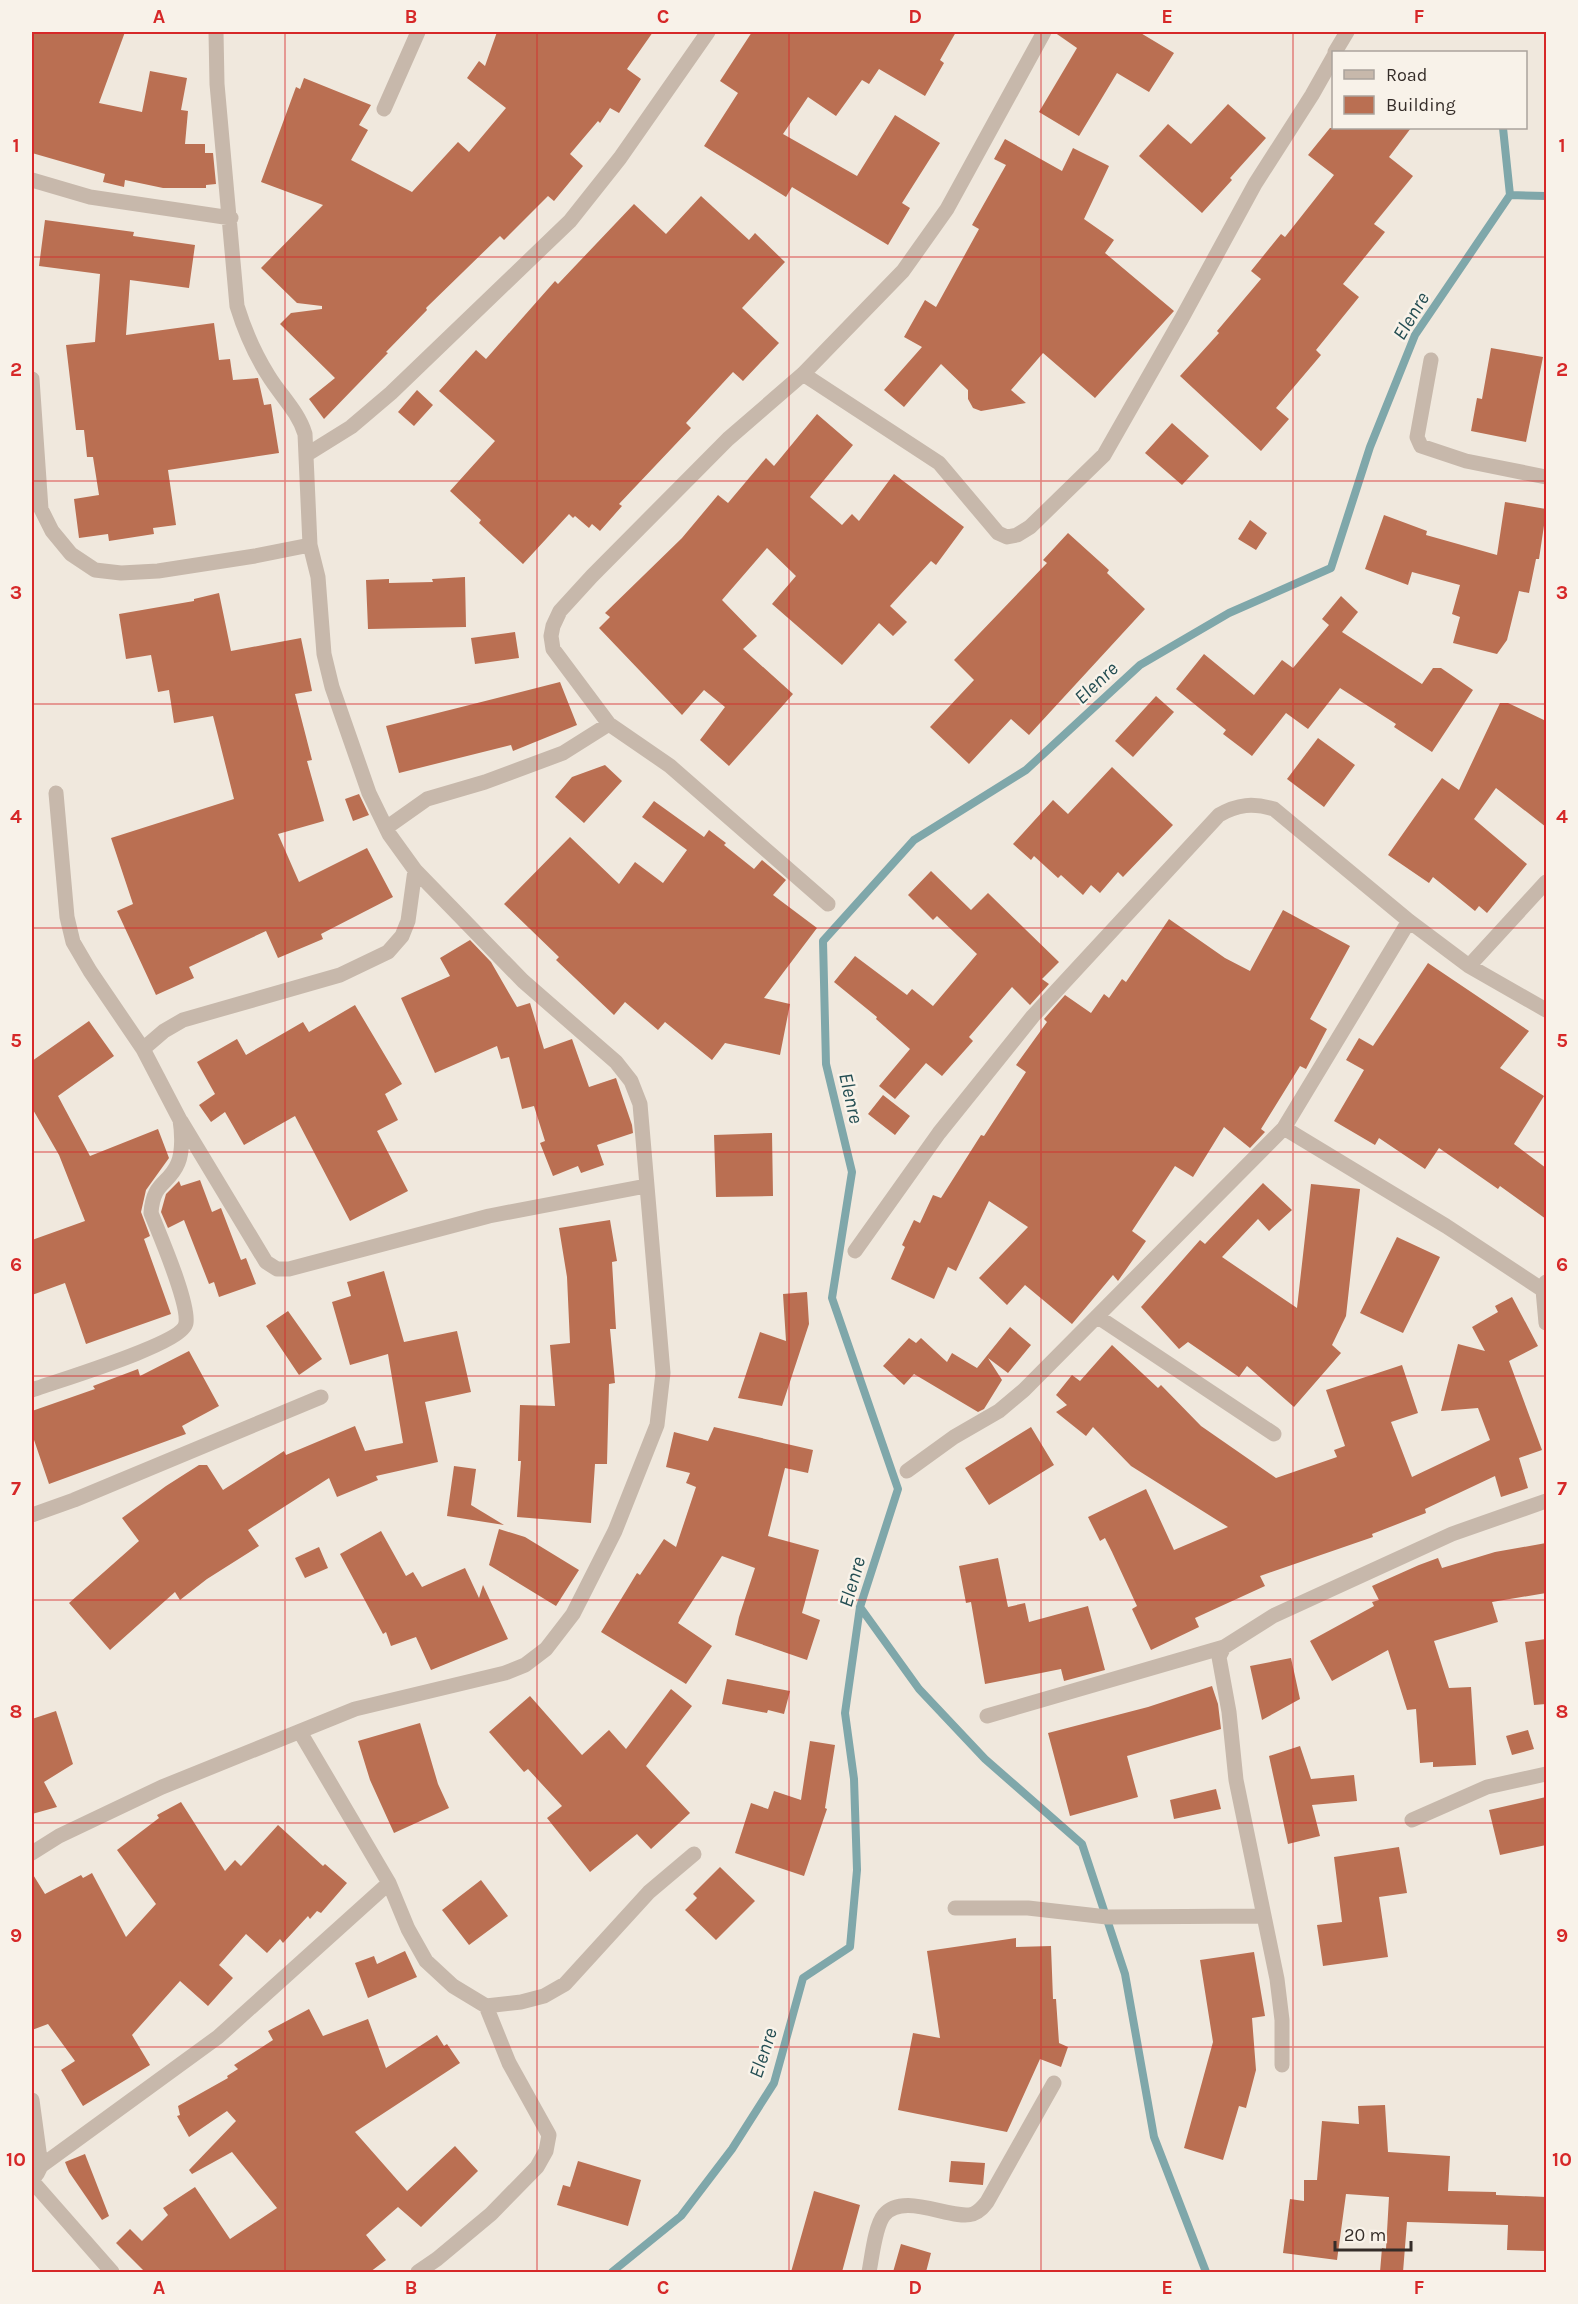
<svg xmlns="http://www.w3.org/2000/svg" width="1578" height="2304" font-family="Karla,sans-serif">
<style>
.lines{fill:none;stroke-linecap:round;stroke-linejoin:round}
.stream{stroke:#7fa7aa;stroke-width:8}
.building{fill:#ba6f52}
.street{stroke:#c7b8ab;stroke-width:15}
.grid{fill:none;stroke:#d62828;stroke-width:1.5;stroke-opacity:0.55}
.labels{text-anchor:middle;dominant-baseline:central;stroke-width:5;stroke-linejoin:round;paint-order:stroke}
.water-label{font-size:20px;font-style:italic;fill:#234d52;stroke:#f8f2e9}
.neatline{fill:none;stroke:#d62828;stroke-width:2}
.grid-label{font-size:20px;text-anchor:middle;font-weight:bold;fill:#d62828}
</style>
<rect width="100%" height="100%" fill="#f0e8dd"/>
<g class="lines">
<path class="stream" d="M1510 195 1546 196
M860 1607 919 1689 985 1759 1082 1844 1125 1974 1154 2137 1206 2272
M612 2272 681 2216 732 2149 774 2083 803 1978 850 1947 857 1870 854 1779 845 1713 860 1607 898 1489 832 1298 852 1172 826 1064 823 941 914 840 1026 770 1140 665 1229 613 1331 568 1370 447 1415 335 1510 195 1503 128"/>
</g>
<path class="building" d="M32 32H125L99 103 142 112 150 71 187 78 181 110 188 111 185 144H205V153H213L216 184 206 185V188H163L125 180 124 187 103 182 105 174 32 153Z
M497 32H653L627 69 641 79 619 113 610 108 600 123 598 121 570 154 583 166 554 201 548 196 504 240 500 236 426 308 427 310 386 352 388 353 324 419 309 399 335 378 280 324 291 313 322 309V306L297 303 261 268 323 205 261 182 296 87 300 89 304 78 371 105 359 125 368 130 351 160 412 192 458 142 469 152 506 108 467 78 479 61 485 66Z
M752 32H956L940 60 944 63 925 96 879 69 869 84 862 80 836 116 808 97 783 134 857 176 895 115 940 143 902 203 910 208 888 245 792 187 786 197 704 146 738 93 720 81Z
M1054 32H1139L1174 53 1149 92 1117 73 1079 136 1039 112 1077 48Z
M1228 104 1266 138 1230 178 1232 180 1202 213 1139 156 1168 124 1191 144Z
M1330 128H1411L1389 157 1413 176 1374 224 1385 232 1343 284 1359 297 1316 350 1321 355 1276 408 1289 419 1261 451 1180 376 1219 333 1217 331 1261 279 1251 271 1281 234 1285 237 1334 175 1308 155Z
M1005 139 1062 171 1073 148 1109 166 1084 219 1114 240 1105 253 1174 311 1095 398 1043 353 1011 390 1026 403 981 411 973 408 968 399V390L941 364 904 407 884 390 922 347 904 337 925 300 936 307 979 229 972 225 1006 165 994 159Z
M701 196 749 240 755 233 785 262 742 308 779 343 743 381 733 372 686 423 691 428 619 504 622 506 600 531 592 524 589 528 575 516 573 518 569 514 523 564 479 523 481 520 450 491 495 441 439 391 476 350 486 359 555 281 558 284 634 204 666 234Z
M45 220 134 232 133 236 195 245 189 288 130 280 126 335 214 323 219 360 230 359 233 380 258 378 264 405 271 404 279 453 168 470 176 525 153 528 154 534 109 541 108 534 79 538 74 499 99 495 93 457H87L84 430H76L66 345 95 342 100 274 39 266Z
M1491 348 1543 357 1526 442 1471 431 1477 398 1482 399Z
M417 390 433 405 414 426 398 412Z
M817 414 853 445 810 497 842 525 852 514 859 521 894 474 964 527 936 565 931 561 890 606 907 622 893 636 879 623 842 665 772 604 796 576 767 548 722 600 757 636 743 649 793 694 729 766 700 740 725 707 704 690 682 715 599 628 610 617 605 613 682 538 718 495 728 503 766 458 774 466Z
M1172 423 1209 456 1182 485 1145 453Z
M1505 502 1546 509V512L1539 559H1536L1529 593 1519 591 1507 640 1497 654 1453 643 1460 617 1452 614 1460 585 1412 572 1408 585 1365 569 1384 515 1427 531 1426 535 1497 555Z
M1250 520 1267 533 1256 550 1238 539Z
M1068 533 1109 570 1107 573 1145 609 1029 735 1011 719 969 764 930 727 974 680 954 660 1047 563 1043 560Z
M465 577 466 627 368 629 366 580 389 579V583L433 582 432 579Z
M219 593 231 651 301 638 312 691 295 694 312 760 307 761 324 821 278 834 299 882 367 848 393 897 321 934 323 939 278 958 266 931 189 967 194 978 156 995 117 911 133 904 111 838 234 799 213 716 174 723 169 690 158 692 151 655 126 659 119 614 194 601V599Z
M1341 596 1358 612 1342 632 1422 684 1433 668H1441L1473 690 1432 752 1394 727 1396 724 1340 688 1308 729 1286 713 1252 756 1223 734 1226 730 1176 689 1204 654 1254 695 1282 660 1293 668 1329 625 1322 619Z
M515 632 519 658 475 664 471 638Z
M560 682 577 725 513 751 511 745 399 773 386 726Z
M1156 696 1174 712 1133 757 1115 741Z
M1500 703H1508L1546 721V827L1496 788 1474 819 1527 864 1487 913 1479 906 1475 911 1433 877 1429 883 1388 855 1442 778 1459 790Z
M1318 738 1355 765 1324 807 1287 779Z
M605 765 622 781 584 823 555 797 572 777Z
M1112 767 1173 825 1123 877 1118 872 1100 893 1091 885 1083 895 1061 875 1058 878 1034 856 1031 860 1013 844 1053 800 1068 814Z
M359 794 369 815 353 821 345 799Z
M654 801 704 837 709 830 726 843 724 845 754 869 762 860 786 880 773 895 817 928 764 998 790 1004 780 1055 725 1043 712 1060 665 1022 658 1030 625 1002 614 1015 556 960 559 957 504 904 570 837 619 884 635 862 663 883 687 850 642 817Z
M931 871 971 910 988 893 1059 962 1042 979 1049 984 1030 1005 1012 987 969 1037 973 1041 942 1076 926 1063 895 1099 879 1086 910 1049 876 1019 877 1017 834 982 855 956 907 995 912 989 933 1006 977 954 937 916 933 920 908 895Z
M1283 910 1350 946 1310 1019 1327 1029 1306 1069 1300 1066 1261 1129 1265 1132 1250 1148 1224 1127 1193 1177 1175 1166 1132 1231 1146 1241 1118 1281 1113 1275 1072 1324 1025 1285 1007 1305 979 1278 1028 1227 989 1201 956 1271 948 1267 934 1299 891 1279 905 1247 902 1245 914 1220 920 1223 933 1195 941 1198 981 1135 984 1136 1026 1072 1016 1065 1047 1022 1044 1019 1065 995 1091 1013 1104 994 1109 998 1122 979 1126 982 1169 919 1225 958 1250 971Z
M470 940 491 962 517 1007 530 1003 544 1049 572 1039 589 1087 616 1078 632 1125 633 1133 597 1145 604 1165 581 1173 578 1166 553 1176 540 1143 545 1141 534 1106 522 1109 509 1057 501 1059 497 1046 435 1073 401 998 450 976 440 958Z
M1428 963 1529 1031 1500 1068 1544 1096 1514 1144 1546 1168V1219L1500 1186 1498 1189 1439 1148 1425 1169 1379 1138 1375 1145 1334 1121 1364 1070 1346 1060 1359 1038 1373 1046Z
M355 1005 402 1084 385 1094 398 1120 377 1131 408 1191 350 1221 295 1116 244 1145 225 1112 211 1122 199 1105 215 1094 197 1062 237 1039 246 1055 303 1022 309 1032Z
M89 1021 114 1056 58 1096 90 1156 158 1129 169 1158 146 1190 141 1212 150 1236 144 1239 171 1314 86 1344 65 1283 32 1295V1240L85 1221 59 1155 32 1108V1061Z
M883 1095 910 1116 895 1135 868 1114Z
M772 1133 773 1196 716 1197 714 1135Z
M200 1180 212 1212 221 1208 241 1260 246 1258 256 1284 219 1297 214 1282 209 1284 184 1220 168 1228 161 1212 166 1194 179 1181 181 1186Z
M1263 1183 1292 1210 1269 1231 1258 1219 1222 1257 1297 1308 1311 1184 1360 1189 1346 1316 1332 1345 1341 1353 1294 1407 1247 1366 1239 1377 1188 1342 1179 1349 1141 1307 1200 1240 1205 1244Z
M610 1220 617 1261 612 1262 616 1329H610L615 1383 609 1384 607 1464H595L591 1523 517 1517 521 1461H518L520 1405 555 1406 550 1345 570 1343 567 1277 559 1228Z
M1397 1237 1440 1257 1403 1333 1360 1313Z
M384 1271 404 1342 457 1331 471 1392 425 1402 438 1462 376 1476 378 1480 337 1497 329 1478 248 1530 259 1546 207 1579 180 1600 175 1592 110 1650 69 1603 139 1541 122 1518 166 1486 199 1465H207L223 1490 284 1451 286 1455 355 1426 365 1451 403 1443 388 1354 350 1365 332 1302 351 1296 347 1282Z
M807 1292 809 1324 782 1406 738 1398 760 1332 786 1341 783 1294Z
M1512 1297 1538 1346 1509 1361 1542 1450 1519 1458 1528 1488 1501 1497 1495 1476 1425 1509 1426 1513 1372 1534 1373 1537 1260 1576 1265 1586 1195 1618 1199 1627 1151 1650 1132 1609 1137 1606 1112 1552 1105 1538 1100 1541 1088 1517 1146 1489 1174 1550 1228 1527 1131 1466 1093 1427 1086 1436 1056 1412 1067 1405 1056 1395 1072 1375 1080 1381 1112 1345 1158 1388 1161 1385 1201 1426 1276 1478 1337 1457 1334 1450 1345 1446 1326 1390 1402 1365 1418 1413 1391 1422 1412 1477 1490 1440 1478 1408 1441 1411 1458 1344 1485 1351 1472 1327 1498 1312 1495 1306Z
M288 1311 322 1359 299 1375 266 1326Z
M1010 1327 1031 1345 1008 1373 988 1358 1002 1380 984 1409 978 1412 914 1374 904 1385 883 1366 909 1338 916 1343 921 1338 947 1362 952 1353 977 1368Z
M189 1351 219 1406 182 1426 186 1434 49 1484 32 1434V1411L95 1389 93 1386 138 1369 140 1376Z
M714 1427 813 1450 808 1473 785 1468 768 1536 819 1550 802 1613 820 1620 807 1660 735 1635 739 1617 755 1568 722 1556 678 1623 712 1646 686 1684 601 1632 637 1573 640 1575 664 1539 676 1547 696 1487 686 1483 690 1473 666 1467 674 1432 708 1441Z
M1031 1427 1054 1465 989 1505 965 1468Z
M454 1466 476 1469 471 1505 504 1525 447 1516Z
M499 1529 525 1537 579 1570 556 1606 489 1565Z
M381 1531 406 1576 413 1572 422 1587 465 1568 479 1598 483 1585 508 1639 431 1670 416 1637 391 1646 386 1632 383 1634 340 1554Z
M1546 1543V1593L1492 1602 1498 1622 1434 1641 1449 1688 1471 1687 1476 1765 1433 1767V1762L1420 1763 1416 1709 1407 1710 1388 1650 1332 1681 1310 1641 1374 1606 1372 1602 1379 1600 1372 1586 1419 1565 1438 1558 1442 1568 1495 1552Z
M319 1547 328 1568 305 1578 295 1558Z
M998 1558 1008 1607 1025 1603 1029 1622 1088 1606 1105 1670 1064 1681 1061 1669 985 1684 971 1602 966 1603 959 1566Z
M1546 1639V1704L1534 1705 1525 1642Z
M1291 1658 1300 1699 1262 1720 1250 1666Z
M727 1679 790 1691 784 1714 768 1710 767 1713 722 1704Z
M1212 1686 1218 1704 1221 1729 1127 1756 1138 1797 1070 1816 1048 1733 1148 1707Z
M671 1689 692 1706 646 1766 690 1813 651 1849 637 1834 590 1872 547 1818 562 1806 528 1769 524 1772 489 1732 530 1696 582 1755 609 1730 626 1749Z
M56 1711 73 1764 44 1782 57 1807 32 1814V1719Z
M420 1723 438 1784 449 1808 394 1833 370 1780 358 1741Z
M1528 1730 1534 1749 1512 1755 1506 1736Z
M810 1741 835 1745 825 1808 827 1809 804 1876 735 1853 751 1803 768 1809 774 1791 801 1800Z
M1300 1746 1311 1779 1354 1775 1357 1801 1312 1805 1320 1836 1288 1844 1269 1756Z
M1216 1789 1221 1809 1174 1819 1170 1800Z
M1546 1797V1845L1500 1855 1489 1810Z
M181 1802 225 1871 235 1860 241 1866 278 1825 323 1866 325 1864 347 1883 321 1913 317 1911 310 1919 308 1916 283 1943 280 1939 267 1953 246 1934 219 1965 233 1978 208 2006 180 1981 132 2035 150 2065 83 2106 61 2070 75 2061 48 2024 32 2030V1873L45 1894 81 1875 83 1878 92 1873 126 1937 156 1904 117 1850 159 1818 157 1815Z
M1399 1847 1407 1893 1379 1897 1388 1957 1323 1966 1317 1925 1342 1922 1334 1857Z
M720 1867 755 1901 716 1940 685 1910 697 1898 693 1894Z
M481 1880 508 1916 469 1945 442 1910Z
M1016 1938V1947L1051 1946 1053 1999H1056L1059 2043 1068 2047 1061 2067 1040 2059 1007 2132 898 2110 913 2033 940 2038 927 1951Z
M405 1951 417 1977 368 1998 355 1963 374 1956 377 1964Z
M1254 1952 1265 2016 1252 2018 1256 2070 1246 2108 1239 2106 1223 2160 1184 2148 1213 2042 1200 1960Z
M309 2009 323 2036 368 2019 386 2068 437 2035 444 2046 447 2044 460 2063 355 2132 407 2191 455 2146 478 2171 421 2227 398 2207 366 2235 386 2260 370 2272H145L116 2243 130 2229 142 2241 168 2215 163 2208 195 2187 230 2239 277 2208 232 2152 192 2174 189 2170 236 2121 227 2111 189 2137 177 2116 180 2115 178 2106 228 2078 227 2076 238 2069 234 2065 273 2040 268 2031Z
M1385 2105 1388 2152 1450 2156 1448 2191 1496 2192V2195L1546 2197V2251L1507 2250 1508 2225 1407 2222 1403 2272H1380L1382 2248 1386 2249 1389 2197 1346 2194 1337 2260 1283 2253 1290 2199 1304 2201V2180H1317L1322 2121 1359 2124 1358 2106Z
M85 2154 109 2216 102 2220 69 2172 65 2162Z
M578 2161 641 2180 628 2226 557 2205 563 2185 570 2187Z
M951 2161 985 2163 983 2185 949 2182Z
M814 2191 860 2205 842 2272H791Z
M901 2244 931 2253 926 2272H893Z"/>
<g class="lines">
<path class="street" d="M1335 52 1347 32
M384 109 418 32
M32 180 90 197 231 218
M1431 360 1417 437 1421 446 1466 461 1546 477
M803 374 939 463 998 533 1007 537 1017 535 1030 527 1104 455 1182 318 1255 184 1312 95 1334 56
M32 379 41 509 52 531 71 554 95 570 121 573 158 571 255 556 310 545
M306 455 351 427 391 393 570 221 620 158 708 32
M386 828 427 799 485 782 563 753 609 724
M828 904 670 766 609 724 553 649 551 636 553 626 560 611 592 576 728 439 803 374 903 271 947 209 1044 32
M1469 966 1546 882
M143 1049 164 1031 183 1020 340 975 388 952 402 936 408 921 415 870
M181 1121 266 1262 277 1269H289L489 1216 646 1186
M1284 1128 1446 1226 1543 1290
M855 1251 939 1133 1033 1016 1219 815C1238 804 1253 803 1274 809L1409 921 1469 966 1546 1010
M1546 1282 1543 1290 1546 1323
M1098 1317 1274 1434
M32 1390C56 1381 183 1344 186 1323 189 1302 160 1236 151 1213 153 1181 169 1185 178 1163 183 1151 182 1132 180 1120L143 1049 90 971 73 942 67 917 56 793
M907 1471 954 1437 999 1411 1024 1390 1284 1128 1409 921
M32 1515 74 1500 321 1397
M987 1716 1224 1647
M300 1732 389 1883 408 1929 426 1961 453 1986 486 2006 521 2002 544 1996 565 1984 649 1892 694 1854
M1412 1820 1487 1787 1546 1774
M32 1853 59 1836 162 1787 355 1709 505 1673 525 1665 546 1649 573 1614 615 1531 657 1425 663 1373 640 1104 631 1081 616 1062 523 981 415 870 389 834 369 793 332 687 324 654 318 577 310 545 305 434C298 411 280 395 268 375 253 351 245 332 237 306L217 84 216 32
M955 1908H1028L1107 1917 1263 1916
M1282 2065V2020L1277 1979 1236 1780 1229 1712 1219 1657 1224 1647 1273 1616 1452 1534 1546 1501
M32 2100 41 2166 37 2174
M41 2166 218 2037 389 1883
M32 2181 112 2272
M418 2272 437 2259 491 2214 537 2167 546 2151 549 2135 509 2063 486 2006
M869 2272C872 2257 875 2226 884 2215 904 2191 952 2221 973 2214 979 2212 983 2207 987 2202L1054 2083"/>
</g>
<path class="grid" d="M285 32V2272M537 32V2272M789 32V2272M1041 32V2272M1293 32V2272M32 257H1546M32 481H1546M32 704H1546M32 928H1546M32 1152H1546M32 1376H1546M32 1600H1546M32 1823H1546M32 2047H1546"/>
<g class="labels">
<g class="water-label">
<text transform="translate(1411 316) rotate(-59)">Elenre</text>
<text transform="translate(1096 683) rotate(-43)">Elenre</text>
<text transform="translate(851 1098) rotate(77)">Elenre</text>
<text transform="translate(852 1582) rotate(-74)">Elenre</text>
<text transform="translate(763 2053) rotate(-72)">Elenre</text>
</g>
</g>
<rect width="1578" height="2304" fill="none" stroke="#f8f2e9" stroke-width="66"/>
<rect x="1332" y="51" width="195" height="78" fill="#f8f2e9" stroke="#aaa39c" stroke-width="1.5"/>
<rect x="1344" y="70" width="30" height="9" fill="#c7b8ab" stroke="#aaa39c" stroke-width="1.5"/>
<text x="1386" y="81" font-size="18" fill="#352d29">Road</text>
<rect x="1344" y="96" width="30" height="18" fill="#ba6f52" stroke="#aaa39c" stroke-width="1.5"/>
<text x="1386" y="111" font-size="18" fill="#352d29">Building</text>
<path d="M1335 2241v9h76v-9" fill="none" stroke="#352d29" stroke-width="3"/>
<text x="1344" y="2241" font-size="18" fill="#352d29" stroke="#f8f2e9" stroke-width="4.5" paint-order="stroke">20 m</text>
<rect x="33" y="33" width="1512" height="2238" class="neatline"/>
<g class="grid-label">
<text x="159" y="23">A</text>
<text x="411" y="23">B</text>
<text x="663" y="23">C</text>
<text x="915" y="23">D</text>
<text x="1167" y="23">E</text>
<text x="1419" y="23">F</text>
<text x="16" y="152">1</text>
<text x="1562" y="152">1</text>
<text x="16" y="376">2</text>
<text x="1562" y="376">2</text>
<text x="16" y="599">3</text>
<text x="1562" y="599">3</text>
<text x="16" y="823">4</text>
<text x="1562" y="823">4</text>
<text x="16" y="1047">5</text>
<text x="1562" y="1047">5</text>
<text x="16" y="1271">6</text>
<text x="1562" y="1271">6</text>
<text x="16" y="1495">7</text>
<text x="1562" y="1495">7</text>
<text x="16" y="1718">8</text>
<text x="1562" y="1718">8</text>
<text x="16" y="1942">9</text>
<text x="1562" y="1942">9</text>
<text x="16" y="2166">10</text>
<text x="1562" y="2166">10</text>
<text x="159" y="2294">A</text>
<text x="411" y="2294">B</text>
<text x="663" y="2294">C</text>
<text x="915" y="2294">D</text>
<text x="1167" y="2294">E</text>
<text x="1419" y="2294">F</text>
</g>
</svg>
